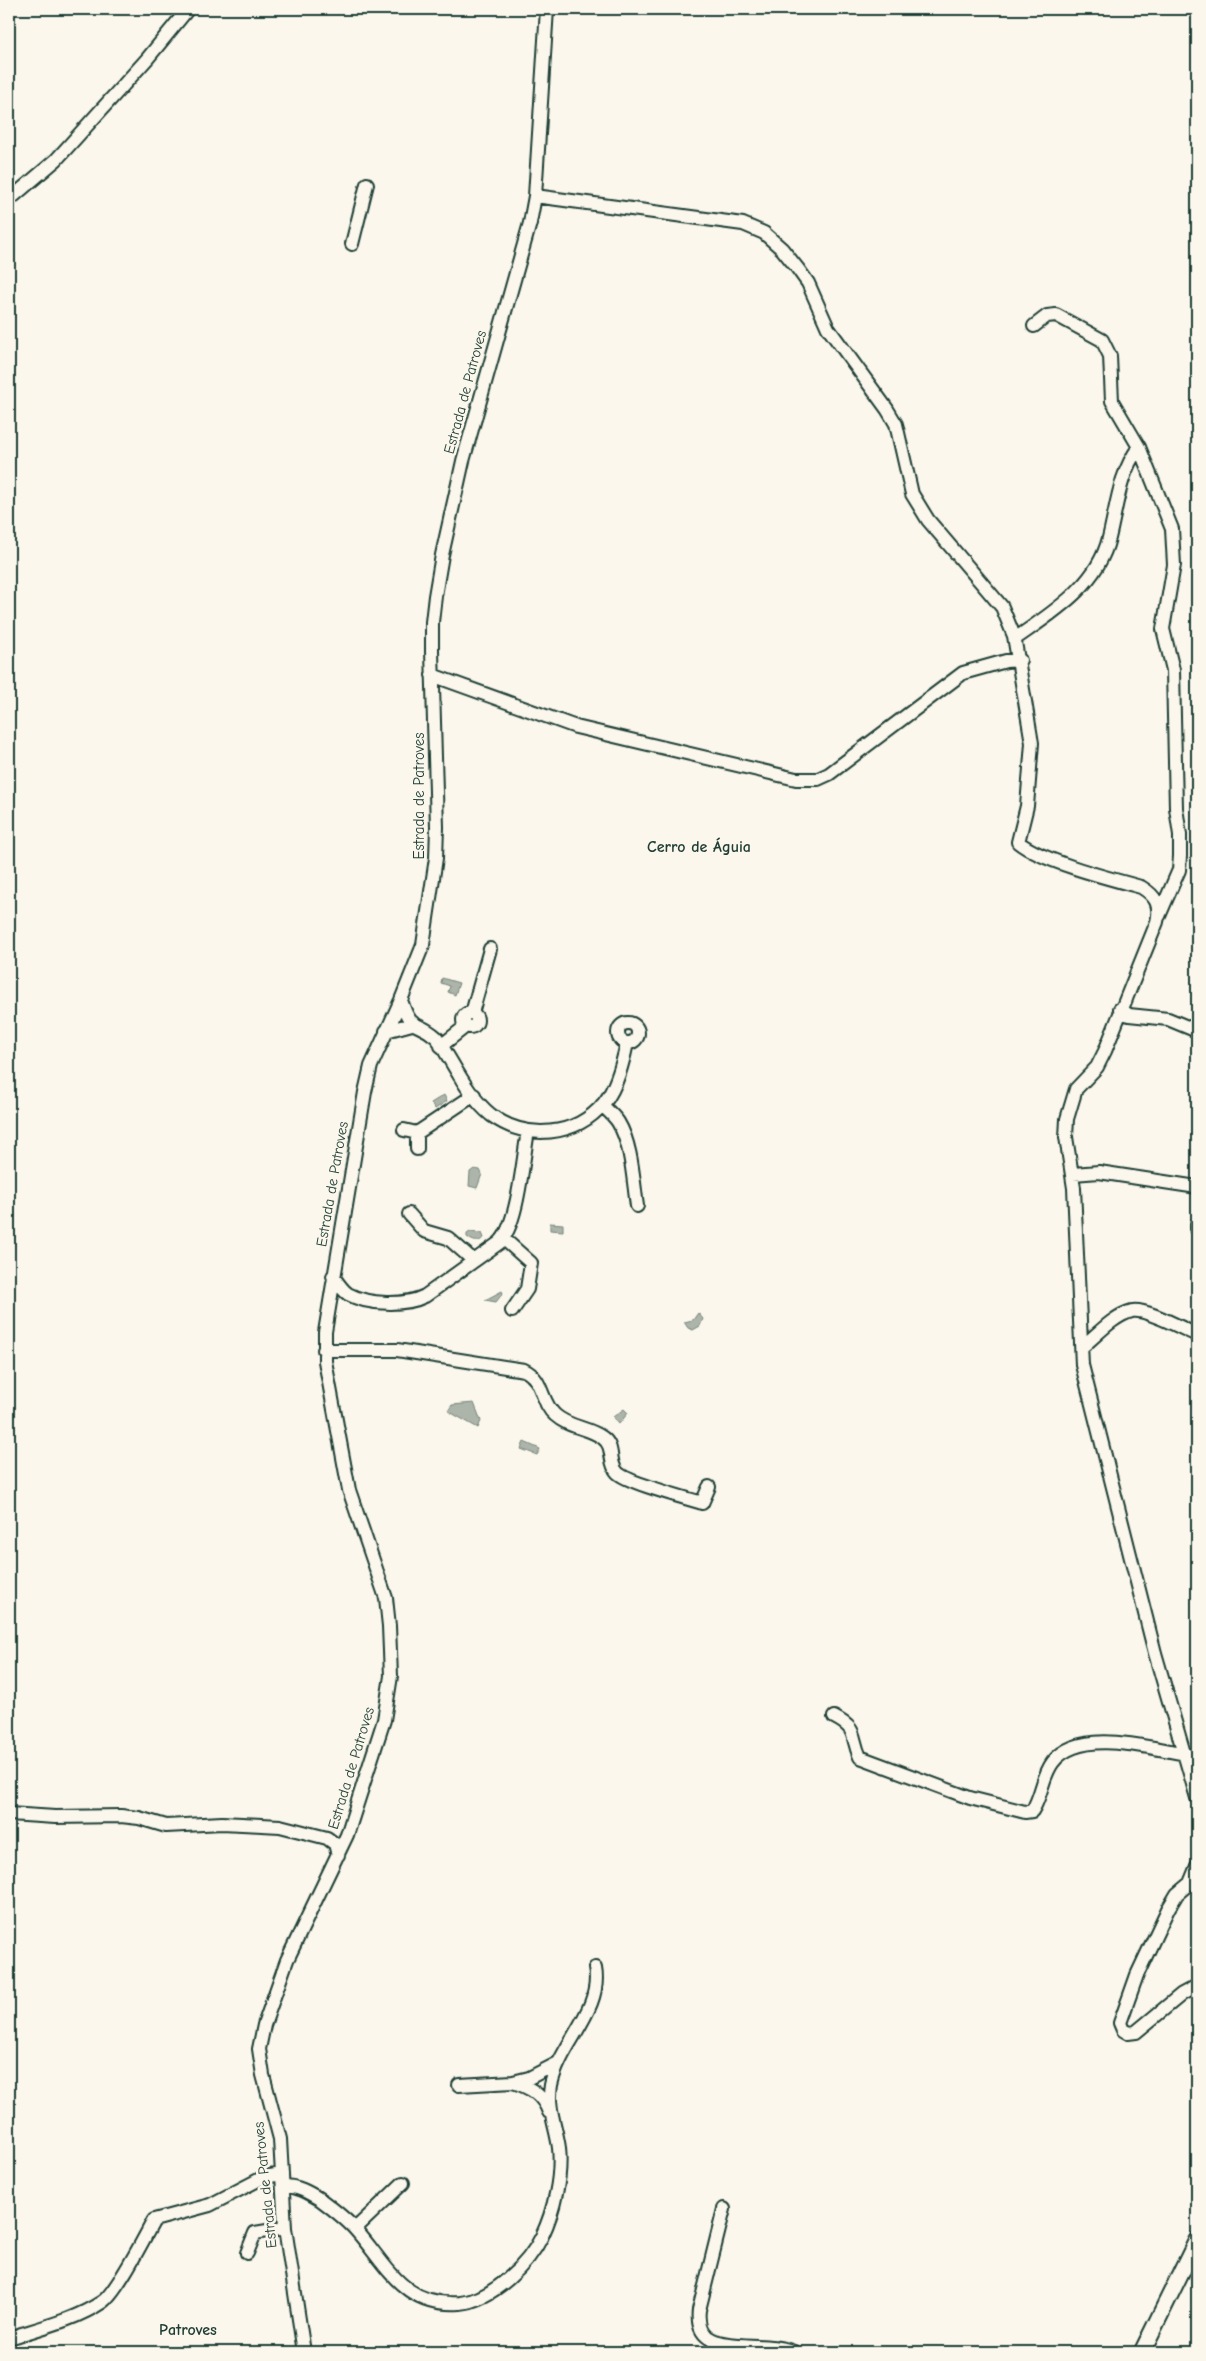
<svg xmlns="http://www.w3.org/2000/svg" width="1206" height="2361" font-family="'Comic Neue',sans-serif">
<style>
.water{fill:#adb4aa;stroke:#74847b}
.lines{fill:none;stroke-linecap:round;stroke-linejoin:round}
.minor-casing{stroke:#1f3d34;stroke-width:16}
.major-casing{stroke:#1f3d34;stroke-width:19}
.minor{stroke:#fbf7ec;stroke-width:12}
.major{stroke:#fbf7ec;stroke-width:15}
.labels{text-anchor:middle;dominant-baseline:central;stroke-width:5;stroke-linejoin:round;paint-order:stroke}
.street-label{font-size:15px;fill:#1f3d34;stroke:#fbf7ec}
.neighbourhood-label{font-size:16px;font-weight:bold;fill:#1f3d34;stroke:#fbf7ec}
</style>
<rect width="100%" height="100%" fill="#fbf7ec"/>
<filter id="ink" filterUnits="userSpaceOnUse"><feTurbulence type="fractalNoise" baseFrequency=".02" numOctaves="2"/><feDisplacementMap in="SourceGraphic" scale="10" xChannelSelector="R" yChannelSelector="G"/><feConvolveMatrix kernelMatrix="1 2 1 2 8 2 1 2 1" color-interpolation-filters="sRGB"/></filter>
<g filter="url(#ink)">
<path class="water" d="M442 978 459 983 455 995 448 992 450 986 441 983Z
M444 1095 447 1101 435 1109 431 1103Z
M474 1169 480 1170 482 1174 477 1188 469 1186 470 1172Z
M550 1223 563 1224V1231L550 1230Z
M470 1232 482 1233 484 1238C477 1243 474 1242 467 1237V1234Z
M502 1291 503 1293 496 1302 485 1300Z
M698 1313 703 1319 700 1326 693 1330 688 1328 684 1322 693 1320Z
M474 1403 481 1421 478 1428 448 1411 452 1405Z
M624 1409 628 1413 619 1424 613 1417Z
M524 1442 540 1449 537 1455 521 1449Z"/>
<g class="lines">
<defs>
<path id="minor" d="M535 196 743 224 764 233 782 249 798 269 808 283 828 328 887 409 896 424 912 494 928 520 1002 607 1014 636 1032 743 1027 806 1018 842C1041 861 1111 879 1141 887 1156 896 1161 905 1157 922L1105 1051 1097 1067 1076 1089 1067 1119 1066 1137 1074 1188 1082 1365 1155 1653 1197 1798
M9 200 56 160 147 59 188 9
M352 244 367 184
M1034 326 1047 316 1056 315 1102 340 1110 356 1112 401 1139 447 1172 529 1174 565 1163 629 1173 670 1176 808 1180 835V856L1179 870 1159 916
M1015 639C1053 612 1097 586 1109 538 1117 506 1119 474 1139 447
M432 675 576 727 796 779H818L829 774 963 673 1006 661 1020 660
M401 1000C412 1034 416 1019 436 1037 440 1041 443 1048 446 1053 458 1073 472 1100 491 1115 526 1141 576 1137 604 1103 617 1087 623 1062 627 1043
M1120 1009 1129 1015 1168 1019 1197 1031
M463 1020a7 7 0 1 1 14 0a7 7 0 1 1-14 0Z
M472 1013 490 949
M618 1033a10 10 0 1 1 20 0a10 10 0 1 1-20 0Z
M386 1031 412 1024
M441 1046 466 1026
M602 1105C607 1110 614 1116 618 1122 632 1145 633 1179 637 1206
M404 1130 417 1133 474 1095
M417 1149V1133
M1073 1174 1099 1172 1197 1187
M409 1214 424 1231 448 1238 474 1261
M1197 1224V1229
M504 1239 531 1263 527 1289 512 1311
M333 1276C337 1282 342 1290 348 1294 368 1305 405 1306 425 1296L499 1243C518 1226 523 1158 528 1131
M1082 1347C1097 1335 1113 1316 1132 1311 1146 1308 1183 1329 1197 1335
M324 1350H397L524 1370C544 1379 540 1402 555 1415 569 1428 589 1427 603 1438 615 1447 608 1462 617 1472 625 1482 686 1498 702 1503L709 1487
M834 1717C859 1730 850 1735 860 1757L970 1798 1025 1812 1032 1811C1042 1796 1042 1776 1053 1762 1080 1727 1149 1748 1186 1754
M9 1814 55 1817 121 1816 139 1818 166 1826 222 1823 280 1826 327 1838 335 1844 338 1855
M1197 1866 1190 1883 1177 1894 1168 1909 1137 1975 1120 2023 1123 2030 1128 2033 1136 2032 1182 1994 1197 1986
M513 2082C531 2088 542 2094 549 2112
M459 2085 513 2082 529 2078 558 2063
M283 2186C298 2186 308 2192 321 2200 333 2209 345 2218 355 2229 388 2266 403 2307 460 2303 492 2300 529 2264 542 2236 554 2211 562 2176 559 2148 556 2125 547 2109 551 2085 560 2043 603 2010 595 1968
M724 2209 699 2310C693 2361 759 2337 794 2352
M355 2229 403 2183
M247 2253 255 2233 285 2228
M9 2338C40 2328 75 2320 102 2302 117 2292 144 2238 154 2220L210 2205 264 2177 282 2174
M304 2352 285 2228 280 2139 263 2075 259 2049 264 2025 287 1960 347 1835 384 1720 391 1676 389 1626 386 1598 349 1490 325 1361V1332L365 1092 371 1066 401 1000 423 945 436 858 437 827 432 651V622L435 596 442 555 463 461 530 223 535 196 547 9"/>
<path id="major" d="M1142 2352 1197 2240"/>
</defs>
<use href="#minor" class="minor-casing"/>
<use href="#major" class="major-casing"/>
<use href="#minor" class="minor"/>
<use href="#major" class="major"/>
</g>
</g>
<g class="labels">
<g class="street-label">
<text transform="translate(465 392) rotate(-75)">Estrada de Patroves</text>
<text transform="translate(419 796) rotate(-90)">Estrada de Patroves</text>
<text transform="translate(332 1184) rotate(-80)">Estrada de Patroves</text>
<text transform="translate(351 1768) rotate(-73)">Estrada de Patroves</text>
<text transform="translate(265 2185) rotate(-96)">Estrada de Patroves</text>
</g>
<g class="neighbourhood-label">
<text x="699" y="847">Cerro de Águia</text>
<text x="188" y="2330">Patroves</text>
</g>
</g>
<rect width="1206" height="2361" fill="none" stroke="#fbf7ec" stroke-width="30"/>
<rect x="15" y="15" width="1176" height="2331" fill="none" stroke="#1f3d34" stroke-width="2" filter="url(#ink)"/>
</svg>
